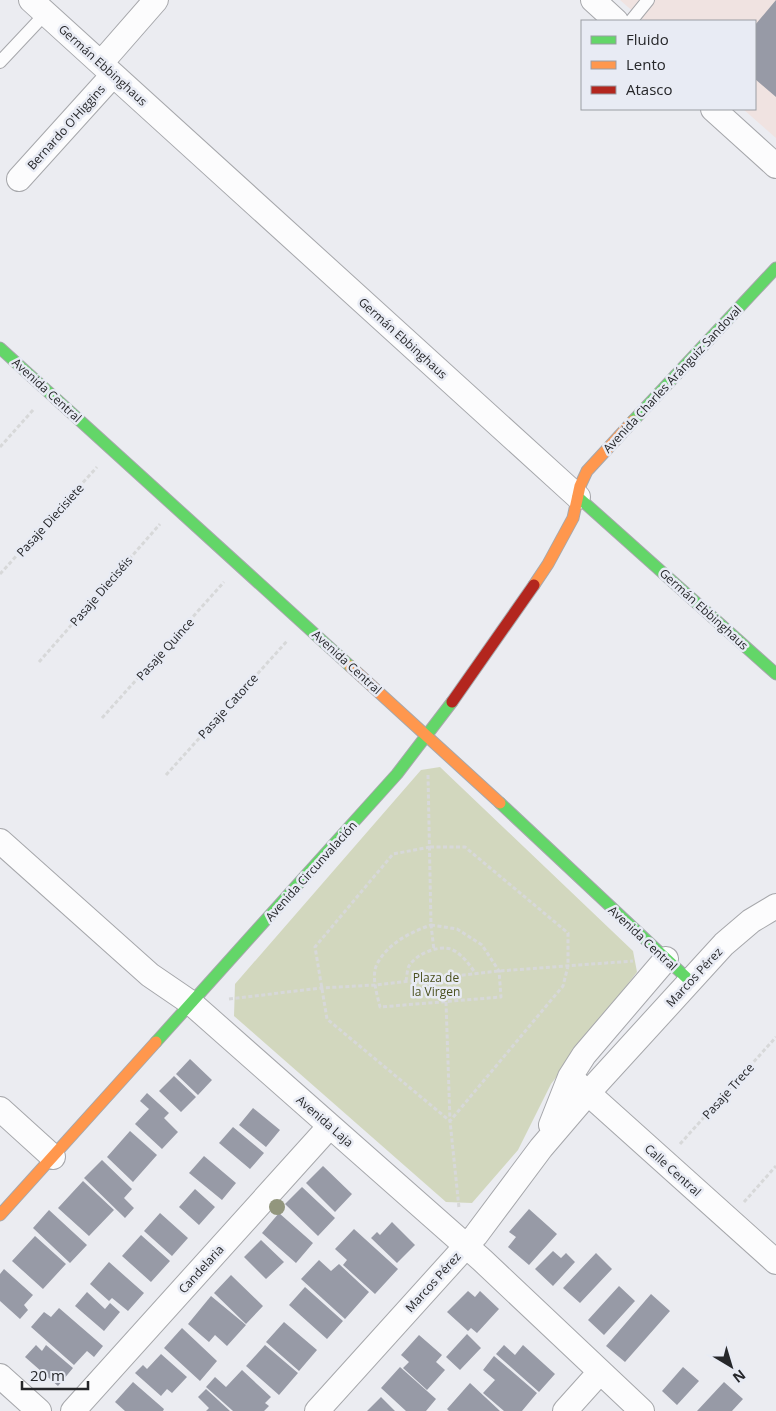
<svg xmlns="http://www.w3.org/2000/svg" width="776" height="1411" font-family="'Open Sans',sans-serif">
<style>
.industrial{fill:#f0e3e1}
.green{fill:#d2d7be}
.building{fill:#979aa6}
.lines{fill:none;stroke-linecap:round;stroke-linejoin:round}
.lane-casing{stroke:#a6a7ab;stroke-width:14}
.street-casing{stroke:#a6a7ab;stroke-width:26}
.fast-casing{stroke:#a6a7ab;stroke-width:13}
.slow-casing{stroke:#a6a7ab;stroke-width:13}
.jam-casing{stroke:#a6a7ab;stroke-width:13}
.path{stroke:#d7d8d9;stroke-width:3;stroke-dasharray:4 2.5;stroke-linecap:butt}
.lane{stroke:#fcfcfd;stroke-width:12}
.street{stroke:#fcfcfd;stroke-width:24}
.fast{stroke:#63d668;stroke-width:11}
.slow{stroke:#ff974d;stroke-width:11}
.jam{stroke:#b3261e;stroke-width:11}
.tree{fill:#92967d}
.labels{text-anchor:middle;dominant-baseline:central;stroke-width:5;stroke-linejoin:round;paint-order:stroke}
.street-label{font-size:12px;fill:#26272a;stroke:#e8ebf4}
.park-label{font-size:12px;fill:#4a501e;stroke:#e8ebf4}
</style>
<rect width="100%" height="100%" fill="#ebecf1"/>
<path class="industrial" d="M620 0H776V138L743 109H755V21H644Z"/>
<path class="green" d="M440 767 633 951 637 972 551 1084 518 1150 472 1203 446 1202 234 1016 235 984 421 770Z"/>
<path class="building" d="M776 0V97L755 79V25Z
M190 1059 212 1080 198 1095 176 1074Z
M174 1076 196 1097 181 1112 159 1091Z
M147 1093 169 1113 164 1118 178 1132 162 1149 135 1124 149 1109 140 1101Z
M253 1108 280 1130 266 1147 239 1125Z
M233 1127 264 1153 250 1169 219 1143Z
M130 1131 157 1155 133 1182 107 1157Z
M204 1156 236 1183 222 1200 189 1173Z
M102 1160 132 1189 124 1198 134 1208 125 1218 84 1178Z
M323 1166 352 1194 335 1212 306 1183Z
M83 1181 114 1210 89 1236 58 1208Z
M302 1187 335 1218 318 1236 285 1204Z
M195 1189 215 1207 199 1225 179 1207Z
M529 1209 557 1234 529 1265 508 1247 516 1237 509 1232Z
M49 1210 87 1245 70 1263 33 1228Z
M160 1213 188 1238 172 1256 144 1231Z
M279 1213 313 1243 296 1263 262 1233Z
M392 1222 415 1245 397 1263 371 1238 377 1232 380 1235Z
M354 1229 398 1269 375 1294 343 1265 347 1260 335 1249Z
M141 1235 170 1261 151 1282 122 1256Z
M35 1236 66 1264 43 1289 12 1261Z
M261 1240 284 1262 266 1279 244 1257Z
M553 1251 561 1258 566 1253 575 1262 553 1286 535 1269Z
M596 1253 612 1269 580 1303 563 1288Z
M319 1260 331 1271 339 1264 369 1292 345 1319 301 1279Z
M109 1262 144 1293 128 1311 112 1298 109 1301 90 1284Z
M4 1269 33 1295 24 1305 28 1310 20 1319 0 1301V1274Z
M231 1275 263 1306 246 1324 214 1293Z
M619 1286 635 1301 604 1335 588 1320Z
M305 1287 343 1321 327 1339 289 1305Z
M468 1291 475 1297 480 1291 499 1309 477 1333 471 1328 468 1331 447 1312Z
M87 1292 105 1309 110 1303 120 1312 104 1331 75 1306Z
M651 1294 670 1311 625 1362 606 1346Z
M211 1296 246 1325 227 1346 215 1335 209 1342 188 1324Z
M59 1308 103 1346 94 1357 87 1351 74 1365 31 1327 44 1312 51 1317Z
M284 1322 317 1350 299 1371 266 1342Z
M182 1328 217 1361 200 1381 164 1348Z
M467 1334 481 1348 460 1370 446 1357Z
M419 1335 442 1355 436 1362 445 1370 427 1390 403 1368 409 1362 401 1355Z
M36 1345 42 1351 46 1345 73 1368 58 1386 25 1357Z
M265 1345 298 1373 279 1395 246 1366Z
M504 1345 515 1355 523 1345 555 1374 539 1392 496 1354Z
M161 1354 187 1377 172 1393 167 1389 161 1396 135 1373 143 1365 147 1369Z
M494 1356 537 1393 522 1411H504L483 1393 495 1380 483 1370Z
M400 1367 436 1399 426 1411H406L381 1388Z
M683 1367 699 1381 677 1405 662 1391Z
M242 1370 271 1397 265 1403 269 1406 264 1411H233L206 1387 215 1377 226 1387Z
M133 1382 164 1409 163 1411H125L115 1402Z
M724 1382 743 1399 732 1411H697Z
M470 1383 500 1411H449L447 1409Z
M206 1389 230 1411H206L209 1408 198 1397Z
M381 1397 395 1411H367Z"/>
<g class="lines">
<defs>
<path id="lane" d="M631 21 648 0
M0 62 46 13"/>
<path id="street" d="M31 0 578 497
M593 0 616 21
M101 63 156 0
M713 109 776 166
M19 179 113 75
M0 841 150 975 191 1003 482 1260 642 1411
M570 1077 776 1262
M0 1109 53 1157
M551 1125 570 1077 584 1055 666 959
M0 1376 39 1411
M73 1411 330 1126
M317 1411 476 1235 541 1148 588 1093 724 944 751 921 776 906
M565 1411 600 1372"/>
<path id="fast" d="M0 348 350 666
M633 421 776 268
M578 497 776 674
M500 803 690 981
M156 1042 397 774 452 702"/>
<path id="slow" d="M534 585 548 564 573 518 580 486 587 471 633 421
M350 666 500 803
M0 1215 156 1042"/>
<path id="jam" d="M452 702 534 585"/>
</defs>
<use href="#lane" class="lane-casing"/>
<use href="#street" class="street-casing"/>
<use href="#fast" class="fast-casing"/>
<use href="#slow" class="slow-casing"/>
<use href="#jam" class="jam-casing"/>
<path class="path" d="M0 447 34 409
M0 574 97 467
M39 662 160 524
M102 718 224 582
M166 775 288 640
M428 775 431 925 434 950
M430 847H465L568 933V966L563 986 450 1121 327 1019 315 947 393 854Z
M431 925 457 929 482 945 499 971 501 997 380 1007C377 994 371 976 377 964 388 943 411 932 431 925Z
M406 981C407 976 407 970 409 966 416 954 438 945 451 949 462 954 469 964 476 974
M229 999 321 988 375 985 499 971 633 961
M446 1002 450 1121 459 1208
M680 1144 776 1037
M744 1202 776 1166"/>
<use href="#lane" class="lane"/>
<use href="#street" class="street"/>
<use href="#fast" class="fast"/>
<use href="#slow" class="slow"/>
<use href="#jam" class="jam"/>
</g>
<circle class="tree" cx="277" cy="1207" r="8"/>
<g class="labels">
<g class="street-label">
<text transform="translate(103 65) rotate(42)">Germán Ebbinghaus</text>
<text transform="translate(66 127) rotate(-48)">Bernardo O'Higgins</text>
<text transform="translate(403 338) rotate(42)">Germán Ebbinghaus</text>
<text transform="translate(672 379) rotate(-47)">Avenida Charles Aránguiz Sandoval</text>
<text transform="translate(47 390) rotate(42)">Avenida Central</text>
<text transform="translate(50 520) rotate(-48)">Pasaje Diecisiete</text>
<text transform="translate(101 591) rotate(-49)">Pasaje Dieciséis</text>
<text transform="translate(704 609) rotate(42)">Germán Ebbinghaus</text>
<text transform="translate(165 649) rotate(-48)">Pasaje Quince</text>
<text transform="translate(347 662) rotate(42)">Avenida Central</text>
<text transform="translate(228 706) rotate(-48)">Pasaje Catorce</text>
<text transform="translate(311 871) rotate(-48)">Avenida Circunvalación</text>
<text transform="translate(643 938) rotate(43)">Avenida Central</text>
<text transform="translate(694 977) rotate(-47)">Marcos Pérez</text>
<text transform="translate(728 1091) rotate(-48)">Pasaje Trece</text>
<text transform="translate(325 1121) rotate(41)">Avenida Laja</text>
<text transform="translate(673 1170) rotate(42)">Calle Central</text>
<text transform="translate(201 1269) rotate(-48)">Candelaria</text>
<text transform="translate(433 1282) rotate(-48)">Marcos Pérez</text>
</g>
<g class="park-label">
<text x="436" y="977">Plaza de<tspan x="436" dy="14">la Virgen</tspan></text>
</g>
</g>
<rect x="581" y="20" width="175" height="90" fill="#e8ebf4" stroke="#9a9da3"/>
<rect x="591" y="36" width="25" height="8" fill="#63d668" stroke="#9a9da3"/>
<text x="626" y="45" font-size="15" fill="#26272a">Fluido</text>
<rect x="591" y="61" width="25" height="8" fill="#ff974d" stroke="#9a9da3"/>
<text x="626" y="70" font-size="15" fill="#26272a">Lento</text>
<rect x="591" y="86" width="25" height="8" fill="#b3261e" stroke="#9a9da3"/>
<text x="626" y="95" font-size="15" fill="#26272a">Atasco</text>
<g transform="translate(731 1366) rotate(142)" stroke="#e8ebf4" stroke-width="4" paint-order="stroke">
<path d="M0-4L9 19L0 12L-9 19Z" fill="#26272a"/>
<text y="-8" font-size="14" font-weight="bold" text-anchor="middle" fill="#26272a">N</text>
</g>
<path d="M22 1381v8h66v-8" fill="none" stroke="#26272a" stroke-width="2.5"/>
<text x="30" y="1381" font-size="15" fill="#26272a" stroke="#e8ebf4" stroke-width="4" paint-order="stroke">20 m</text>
</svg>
